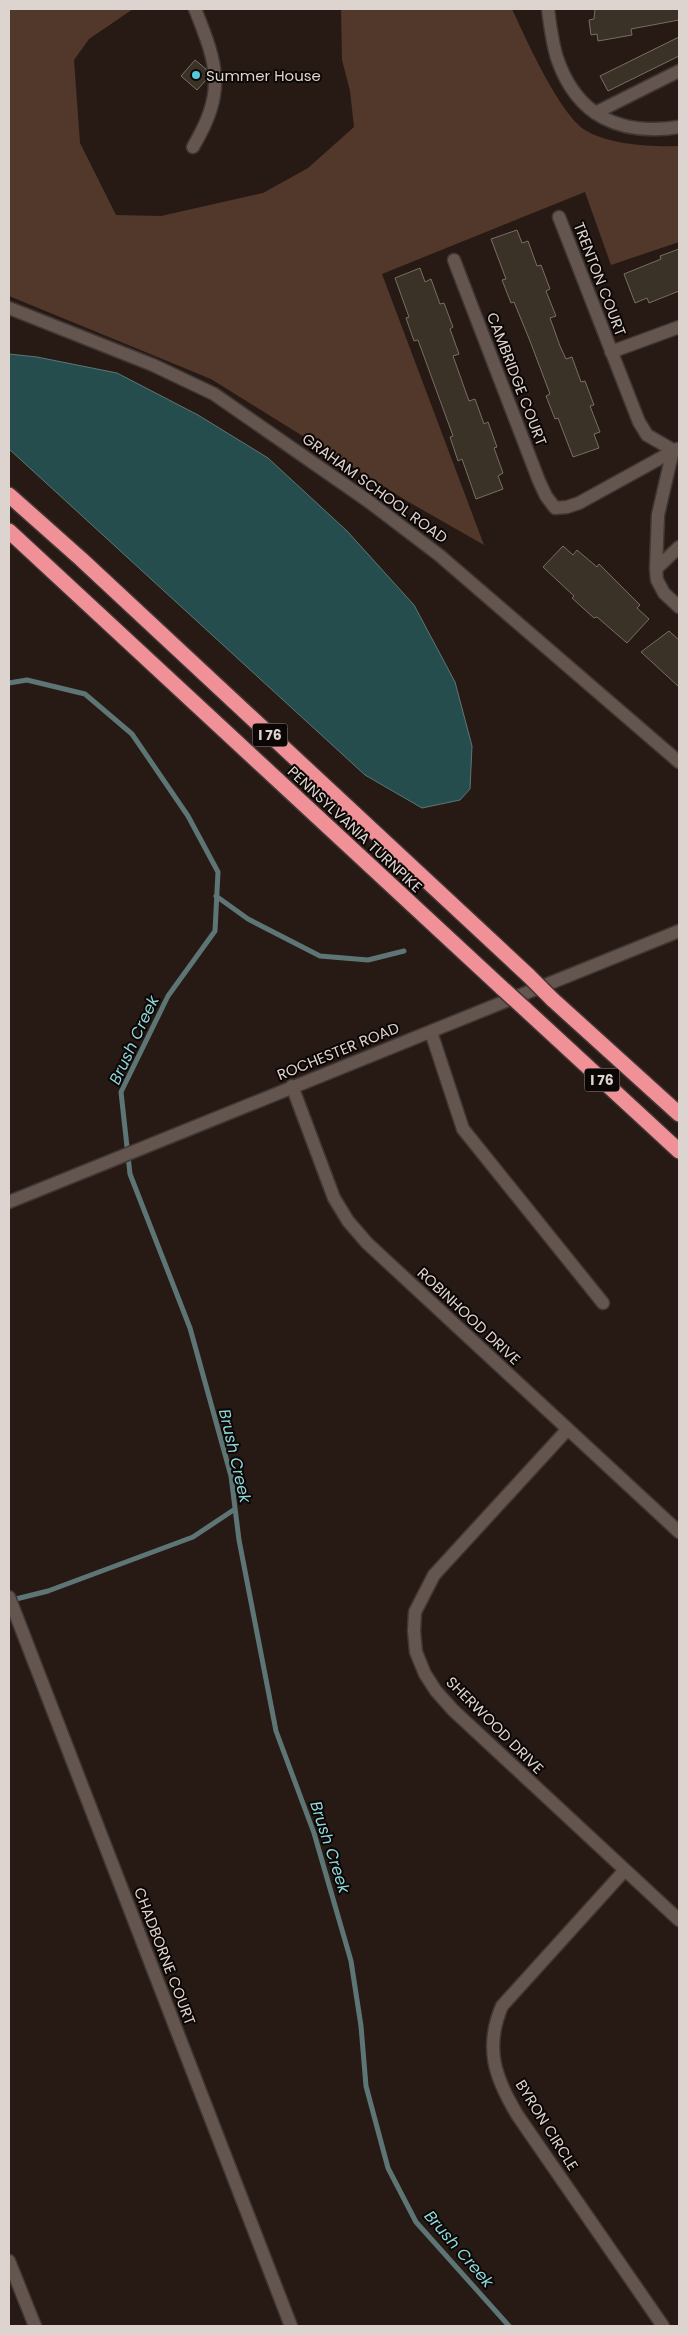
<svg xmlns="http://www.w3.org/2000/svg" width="688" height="2335" font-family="Poppins,sans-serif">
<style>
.green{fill:#52372b}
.water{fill:#264d4e;stroke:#5d7675}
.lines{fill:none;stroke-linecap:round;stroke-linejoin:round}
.stream{stroke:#5d7675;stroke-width:5}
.building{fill:#3a3227;stroke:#786e62}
.minor-casing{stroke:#403734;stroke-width:15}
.highway-casing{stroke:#403734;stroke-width:18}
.minor{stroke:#64554f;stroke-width:12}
.highway{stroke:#f09097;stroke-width:15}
.highway-bridge-casing{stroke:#403734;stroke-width:18;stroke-linecap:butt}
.highway-bridge{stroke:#f09097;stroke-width:15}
.poi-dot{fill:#54cade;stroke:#0c0705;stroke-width:2}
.labels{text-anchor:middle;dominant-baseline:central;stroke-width:4;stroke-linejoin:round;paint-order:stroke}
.shield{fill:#0c0705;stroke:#9e9693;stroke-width:1}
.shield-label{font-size:14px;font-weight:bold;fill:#ddd4d0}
.poi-label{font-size:15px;fill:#ddd4d0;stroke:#0c0705;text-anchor:start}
.street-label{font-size:15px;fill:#ddd4d0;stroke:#0c0705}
.water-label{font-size:16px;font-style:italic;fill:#8dd8dc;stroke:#0c0705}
</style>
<rect width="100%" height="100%" fill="#271a15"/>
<path class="green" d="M9 9H133L89 39 74 60 80 143 116 215 161 216 263 193 308 168 354 127 350 91 342 60 341 9H512C526 39 559 113 585 130 609 145 652 147 679 146V242L611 265 585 192 382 274 484 545 407 501 211 379 9 296Z"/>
<path class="water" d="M9 354 37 357 117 373 198 415 268 458 347 531 414 605 455 682 472 746 470 789 460 800 422 808 365 775 9 449Z"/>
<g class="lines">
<path class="stream" d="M9 683 27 680 85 694 132 734 188 816 218 872 215 931 168 996 121 1092 130 1174 190 1328 231 1476 239 1540 276 1731 314 1833 351 1961 361 2026 366 2086 388 2168 416 2222 509 2326
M216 896 248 919 320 956 368 960 404 951
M12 1600 48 1591 193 1537 235 1509"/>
</g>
<path class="building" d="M595 9H679V20L631 29 632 35 598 41 597 34 591 35 589 20 594 19Z
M679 37V56L608 91 600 76Z
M195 60 206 69 207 79 197 90 181 76Z
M517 230 522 243 528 241 537 266 541 265 550 289 546 291 556 316 550 318 560 346 566 359 572 357 581 382 585 381 594 405 590 406 600 432 594 434 599 448 573 457 558 418 555 419 546 396 550 394 530 341 514 302 511 303 502 280 506 279 491 239Z
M679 249V291L649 303 647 298 635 303 624 274 661 259 660 256Z
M420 268 425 282 431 279 440 304 444 303 453 327 450 329 459 354 453 356 469 401 475 399 484 424 488 422 497 447 494 448 503 473 498 476 503 489 476 499 462 459 458 461 450 437 453 436 418 340 414 341 406 318 409 317 395 278Z
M563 546 573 555 577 550 597 567 599 564 640 605 637 608 649 619 627 643 597 617 594 618 572 598 574 596 543 567Z
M669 631 679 640V687L641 652Z"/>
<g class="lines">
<defs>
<path id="minor" d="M548 9C550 25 552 42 557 58 577 117 621 136 679 127
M595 113 679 71
M193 147C226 91 218 66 195 9
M559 217 639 422 647 435 673 450 658 515 656 569 657 580 664 593 679 607
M454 260 539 481 546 496 555 508 567 507 579 503 677 449
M9 308 153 365 214 394 368 501 439 555 679 762
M611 352 679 327
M656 569 679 547
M431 1032 463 1129 603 1303
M292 1086 334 1198 348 1221 367 1243 679 1532
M9 1202 679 931
M567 1430 434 1575 415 1612 414 1631 416 1652 425 1674 436 1691 453 1710 679 1920
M9 1597 291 2326
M625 1870 502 2006C484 2048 495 2078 518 2116L663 2326
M9 2261 35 2326"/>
<path id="highway" d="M9 495 81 559 529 976
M9 531 502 988
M552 999 679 1114
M524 1008 679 1151"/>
</defs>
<use href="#minor" class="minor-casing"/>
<use href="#highway" class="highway-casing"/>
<use href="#minor" class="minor"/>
<use href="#highway" class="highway"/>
<defs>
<path id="highway-bridge" d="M529 976 552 999
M502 988 524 1008"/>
</defs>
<use href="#highway-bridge" class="highway-bridge-casing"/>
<use href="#highway-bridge" class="highway-bridge"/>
</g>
<circle class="poi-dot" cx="196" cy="75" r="5"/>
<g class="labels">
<g class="shield">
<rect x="252.5" y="723.5" width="35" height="23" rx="4"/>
<rect x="584.5" y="1068.5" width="35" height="23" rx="4"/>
</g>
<g class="shield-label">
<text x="270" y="735">I 76</text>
<text x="602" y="1080">I 76</text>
</g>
<g class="poi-label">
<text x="206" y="75">Summer House</text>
</g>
<g class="street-label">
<text transform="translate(600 279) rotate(69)">TRENTON COURT</text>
<text transform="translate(517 379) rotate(69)">CAMBRIDGE COURT</text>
<text transform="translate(375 488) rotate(36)">GRAHAM SCHOOL ROAD</text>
<text transform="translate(355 829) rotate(43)">PENNSYLVANIA TURNPIKE</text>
<text transform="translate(338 1051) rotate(-22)">ROCHESTER ROAD</text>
<text transform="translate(469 1316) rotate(43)">ROBINHOOD DRIVE</text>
<text transform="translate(495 1725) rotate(45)">SHERWOOD DRIVE</text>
<text transform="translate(165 1956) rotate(69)">CHADBORNE COURT</text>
<text transform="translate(547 2125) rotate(58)">BYRON CIRCLE</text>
</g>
<g class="water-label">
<text transform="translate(134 1040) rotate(-65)">Brush Creek</text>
<text transform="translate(235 1456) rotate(77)">Brush Creek</text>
<text transform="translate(330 1847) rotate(72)">Brush Creek</text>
<text transform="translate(459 2249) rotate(49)">Brush Creek</text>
</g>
</g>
<rect width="688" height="2335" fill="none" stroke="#ddd4d0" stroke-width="20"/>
</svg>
